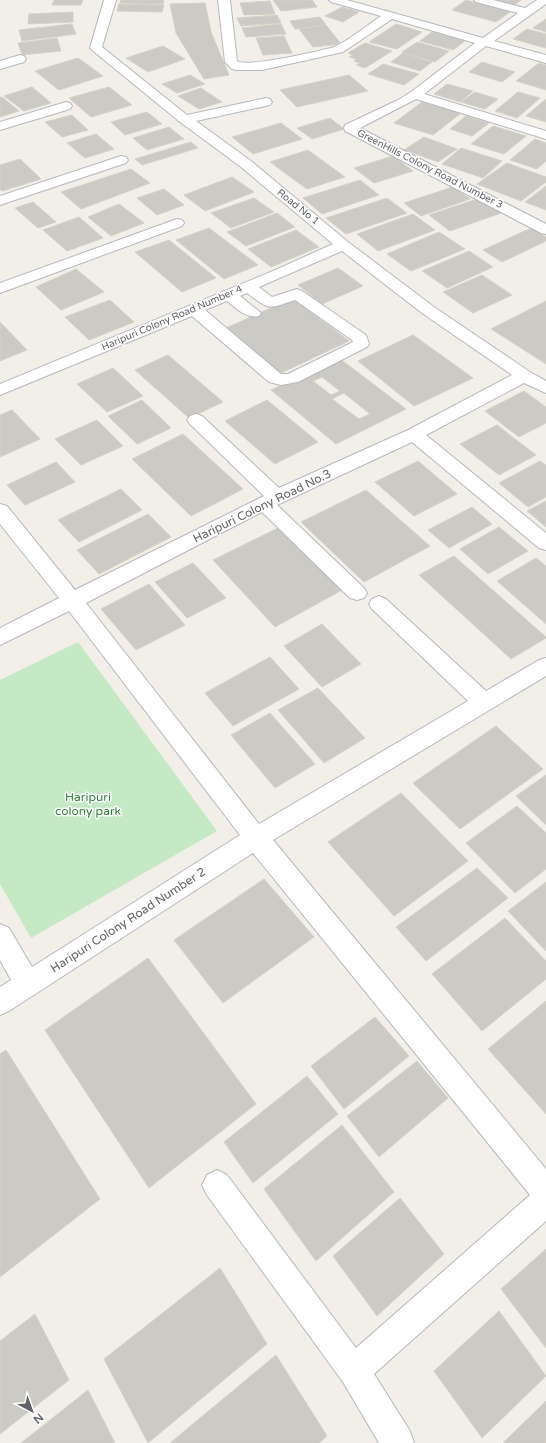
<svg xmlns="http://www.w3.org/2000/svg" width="546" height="1443" font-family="'Varela Round',sans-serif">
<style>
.green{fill:#c5e8c5}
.building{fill:#cccac5;stroke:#d6d1c6;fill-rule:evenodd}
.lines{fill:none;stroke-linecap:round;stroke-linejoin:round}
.minor-casing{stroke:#b5b8bc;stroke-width:2}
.minor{fill:#fff;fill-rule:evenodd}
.labels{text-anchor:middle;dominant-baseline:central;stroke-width:3;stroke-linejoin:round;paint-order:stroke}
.far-street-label{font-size:10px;fill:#5f6368;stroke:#fff}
.street-label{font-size:12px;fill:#5f6368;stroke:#fff}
.park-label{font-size:12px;fill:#348238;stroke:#fff}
</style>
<rect width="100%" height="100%" fill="#f1efe8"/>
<path class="green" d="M78 642 217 831 31 938 0 884V680Z"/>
<path class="building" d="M54 0H83L81 5H52Z
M121 0H164L163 4 120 3Z
M273 0H312L317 7 281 11Z
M466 0 510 12 496 22 452 10Z
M490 0H521L513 6Z
M270 1 275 14 244 15 240 3Z
M205 3 211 32 229 75 204 79 176 33 170 4Z
M119 4 164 5 162 12 117 11Z
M342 7 359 12 343 22 325 16Z
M73 12V22L28 24 29 14Z
M277 15 281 23 241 26 237 18Z
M320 17 326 25 295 29 290 21Z
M546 19V32L533 28Z
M72 24 76 34 22 41 19 30Z
M281 24 286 34 246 37 242 28Z
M396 24 422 32 397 49 369 42Z
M326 25 341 44 313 47 299 29Z
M527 29 546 34V48L513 39Z
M432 32 465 41 453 50 420 41Z
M284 36 292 53 263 55 256 38Z
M57 38 61 51 22 55 18 43Z
M417 42 449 51 435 62 402 52Z
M365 43 392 51 365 68 356 65 360 63 354 61 356 59 349 57 353 55 348 53Z
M163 46 185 59 148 72 126 58Z
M403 53 432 62 420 71 391 62Z
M78 58 103 76 59 90 35 71Z
M482 62 515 72 502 82 469 72Z
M539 63 546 65V90L516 81Z
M383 64 419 74 404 85 368 74Z
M190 75 205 84 177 93 162 84Z
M349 75 368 91 297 107 280 90Z
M447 84 473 91 460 102 434 94Z
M32 87 51 103 24 111 4 96Z
M109 87 132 105 91 117 69 98Z
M201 88 222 102 199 109 178 96Z
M475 92 498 99 485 109 461 102Z
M518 92 540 98 517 118 495 111Z
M0 97H2L19 111 0 117Z
M546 99V122L526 116Z
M422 102 461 113 433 135 394 123Z
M147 112 162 124 125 135 111 122Z
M72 115 88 130 62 137 45 122Z
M466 116 489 123 472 136 450 129Z
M330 118 344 129 312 139 297 128Z
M281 123 302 139 253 154 232 137Z
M493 126 526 136 504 154 471 144Z
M169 127 184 139 147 150 133 138Z
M96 134 114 149 85 158 67 143Z
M424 137 457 149 438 162 404 150Z
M535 139 546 143V161L537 169 510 160Z
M191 142 198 148 142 165 135 159Z
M461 148 502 161 483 178 442 164Z
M308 150 345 177 307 189 270 162Z
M393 156 413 171 374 183 354 168Z
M20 159 41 179 2 191 0 189V165Z
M507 163 546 177V182L521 201 477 184Z
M131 169 150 183 81 209 61 192Z
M232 177 254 192 205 211 184 195Z
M360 180 379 195 322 214 303 198Z
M546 186V210L525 202Z
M453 187 470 199 421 216 404 203Z
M164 189 184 205 157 215 137 198Z
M254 198 274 212 231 228 211 213Z
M387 198 407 213 346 234 326 218Z
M480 198 501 213 450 231 429 215Z
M33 202 56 222 38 228 15 208Z
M119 204 144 223 111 236 88 217Z
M277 213 295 227 246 246 227 232Z
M413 214 435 230 378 251 357 234Z
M79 217 103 238 67 251 43 230Z
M209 228 258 265 224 279 176 240Z
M531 228 546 237V241L502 262 483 250Z
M296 230 319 247 271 267 248 249Z
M439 232 465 249 411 271 387 254Z
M169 240 216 278 182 292 135 252Z
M469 251 493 267 447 288 422 271Z
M338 268 363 286 322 304 298 285Z
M76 269 104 292 61 310 36 287Z
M482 275 512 295 473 313 443 292Z
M293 298 349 341 279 374 224 329Z
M110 300 134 322 89 340 65 317Z
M546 301V364L491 329Z
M0 322 27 350 0 361Z
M413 335 473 378 414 406 358 361Z
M168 355 223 402 189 418 135 370Z
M339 358 406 409 336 444 271 390ZM322 377 340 391 331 395 313 381ZM344 393 370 414 359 419 332 399Z
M113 368 143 396 107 412 77 384Z
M524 391 546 407V423L519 437 485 411Z
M142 400 171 428 137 444 108 416Z
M267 400 318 442 275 464 225 421Z
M12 410 40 439 0 457V415Z
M97 420 123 446 81 465 55 439Z
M497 425 536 455 499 475 460 444Z
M183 434 243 489 191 516 132 459Z
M418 461 457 494 414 516 375 482Z
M540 461 546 465V497L528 507 499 483Z
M56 462 75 482 25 505 7 485Z
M121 489 142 510 79 542 58 520Z
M366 490 430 546 364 582 301 522Z
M546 501V527L527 511Z
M472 507 492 524 449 548 428 530Z
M148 514 171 537 99 574 77 550Z
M499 527 528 551 488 574 460 549Z
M278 528 342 590 275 627 213 560Z
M454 556 546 637V638L511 659 419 575Z
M536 558 546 566V624L497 581Z
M193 563 226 598 187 618 155 582Z
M149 584 185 625 136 650 101 609Z
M322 624 361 664 322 687 284 646Z
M270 657 299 689 233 726 205 693Z
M318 688 365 738 324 763 278 710Z
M270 713 315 764 275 788 231 735Z
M496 726 543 769 460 829 413 783Z
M546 775V825L516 796Z
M401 793 468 861 394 916 328 842Z
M517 806 546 833V869L515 893 466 843Z
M477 868 508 898 426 961 396 927Z
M264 879 314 937 223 1003 174 940Z
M546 882V951L508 911Z
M505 918 546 961V979L482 1031 432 974Z
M148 958 256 1104 149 1188 45 1030Z
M546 1001V1114L488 1049Z
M375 1017 409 1056 344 1109 311 1066Z
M6 1050 100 1199 0 1277V1054Z
M417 1061 448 1098 379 1157 347 1116Z
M307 1076 338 1114 253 1183 224 1142Z
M342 1125 394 1192 316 1261 264 1189Z
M400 1198 444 1254 377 1316 333 1256Z
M546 1249V1348L501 1289Z
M220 1268 267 1344 148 1443 104 1359Z
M499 1311 546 1376 482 1438 434 1371Z
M35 1314 69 1380 0 1434V1341Z
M276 1355 327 1436 319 1443H170Z
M88 1390 115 1443H21Z
M546 1401V1443H503Z"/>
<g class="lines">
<defs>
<path id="minor" d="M104 0H116L102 47 187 115 266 98 270 99 272 102 270 105 196 121 251 161 348 242 434 307 530 372 546 381V393L524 383 426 435 546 533V550L539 548 412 442 277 505 364 588 367 593 364 598 357 600 350 598 262 512 86 603 259 824 468 701 372 609 369 604 372 599 379 596 386 599 486 691 539 660 546 658V676L273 840 546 1169V1221L374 1374 410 1431 414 1443H379L343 1382 207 1195 202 1185 207 1175 217 1170 227 1175 356 1348 530 1195 253 853 9 1011 0 1015V987L11 980 0 960V924L9 928 32 967 240 835 69 611 0 645V628L59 598 0 524V504L7 506 75 590 264 496 190 424 187 420 190 416 196 414 202 416 279 488 408 430 512 375 422 313 342 251 259 287 272 297 297 289 302 291 366 335 369 344 367 347 298 382 281 385 269 382 192 316 0 395V384L273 271 333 244 241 167 180 122 92 50 90 48ZM247 293C271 311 267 309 295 300L352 340 353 342 288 374H281L205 310 227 301C236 308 246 319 259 316L261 313 240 296Z
M218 0H230L237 61C246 68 320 51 334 47 345 43 369 24 381 16L331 2 329 0H347L483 38 518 13 476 2 474 0H493L525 8 537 0H546V4L494 41 546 55V63L486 46 424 94 546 131V139L416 99 360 128 546 224V234L541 233 345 131 344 128 345 125 398 100 411 92 475 43 392 19 343 52 262 70H236L232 69 225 62Z
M20 55 24 56 26 59 24 62 0 69V61Z
M66 102 70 103 72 106 70 109 0 130V122Z
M121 156 126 157 128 160 126 163 0 205V196Z
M177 219 182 220 184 223 182 226 0 293V283Z"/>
</defs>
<use href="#minor" class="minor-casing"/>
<use href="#minor" class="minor"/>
</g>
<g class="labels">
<g class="far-street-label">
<text transform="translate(430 169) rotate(27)">GreenHills Colony Road Number 3</text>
<text transform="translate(298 207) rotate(39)">Road No 1</text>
<text transform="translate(172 318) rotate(-23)">Haripuri Colony Road Number 4</text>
</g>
<g class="street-label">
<text transform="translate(262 506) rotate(-26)">Haripuri Colony Road No.3</text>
<text transform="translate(128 920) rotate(-33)">Haripuri Colony Road Number 2</text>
</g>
<g class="park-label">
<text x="88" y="797">Haripuri<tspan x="88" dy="14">colony park</tspan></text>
</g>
</g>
<g transform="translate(32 1411) rotate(139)" stroke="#ffffff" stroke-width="3" paint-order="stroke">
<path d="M0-3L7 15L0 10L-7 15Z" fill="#5f6368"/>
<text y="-6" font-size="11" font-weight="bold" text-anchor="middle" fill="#5f6368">N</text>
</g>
</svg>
